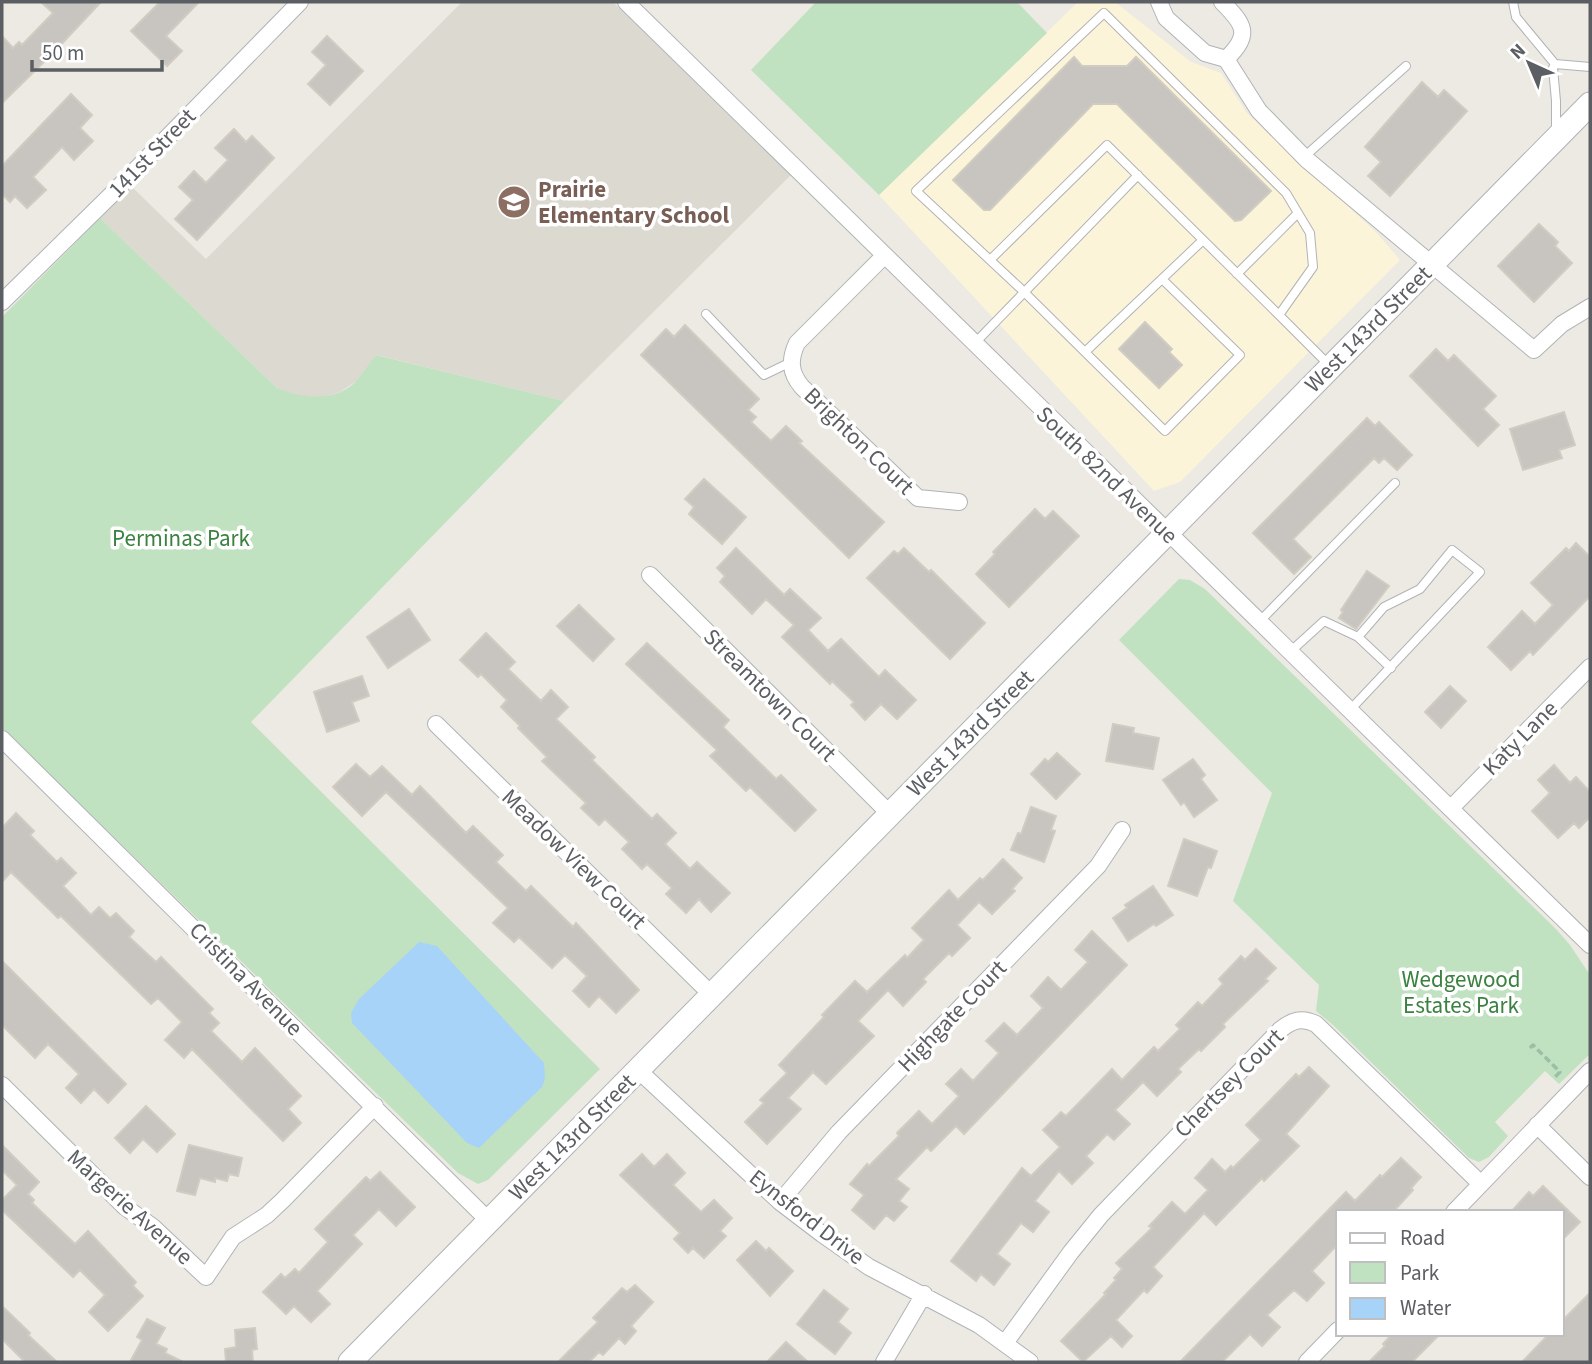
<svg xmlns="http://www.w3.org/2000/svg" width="1592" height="1364" font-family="'Source Sans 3',sans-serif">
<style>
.commercial{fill:#fbf4d9}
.education{fill:#dcd9d1}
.green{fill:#c1e2c1}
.water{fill:#a7d3f8}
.building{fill:#c8c5c0;stroke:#d1ccc2;stroke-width:2}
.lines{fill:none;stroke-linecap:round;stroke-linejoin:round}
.lane-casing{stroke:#b0b3b7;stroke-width:10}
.street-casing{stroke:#b0b3b7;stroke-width:18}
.secondary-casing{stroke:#afb2b7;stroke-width:25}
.path{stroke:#99c0a5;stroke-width:3.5;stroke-dasharray:7 3.5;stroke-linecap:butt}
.lane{stroke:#fff;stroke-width:8}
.street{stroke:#fff;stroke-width:16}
.secondary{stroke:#fff;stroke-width:23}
.labels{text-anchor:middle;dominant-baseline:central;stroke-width:7;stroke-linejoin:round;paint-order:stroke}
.street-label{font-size:23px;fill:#5b5e62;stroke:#fff}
.education-label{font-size:23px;font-weight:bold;fill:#785e54;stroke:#fff;text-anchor:start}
.park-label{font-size:23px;fill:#3b8140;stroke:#fff}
</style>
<rect width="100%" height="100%" fill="#eceae3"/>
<path class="commercial" d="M1078 2H1115L1191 62 1221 73 1247 113 1376 232 1400 260 1180 482 1154 491 879 195Z"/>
<path class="education" d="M462 2H613L791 175 564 401 377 355 358 380 340 392 317 399 296 396 277 388 100 218 131 186 206 259Z"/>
<path class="green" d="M816 2H1017L1047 33 879 195 751 70Z
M100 218 277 388C304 399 338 403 359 378 365 370 370 362 376 355L564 401 251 722 600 1069 488 1180 478 1184 458 1173 2 728V317Z
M1179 579 1190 580 1205 589 1556 929 1570 945 1590 975V1054L1559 1084 1545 1071 1495 1122 1508 1136 1489 1157 1479 1162 1469 1158 1333 1025 1316 1011 1319 985 1233 901 1272 793 1119 640Z"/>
<path class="water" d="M419 942 437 946 544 1063 545 1079 542 1087 479 1148 467 1143 352 1023 351 1013 359 999Z"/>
<path class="building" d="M41 2H101L54 52 2 103V36L13 48 19 42 22 45 53 13Z
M160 2H199L166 36 182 51 167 66 131 31Z
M327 36 363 71 330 105 308 84 326 65 312 52Z
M1074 57 1082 66H1127L1136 57 1271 191 1241 220 1235 221 1117 104H1093L990 210H984L953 180Z
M1422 82 1438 97 1444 90 1467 111 1390 196 1368 176 1381 162 1365 147Z
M71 94 92 115 80 128 93 141 74 160 62 147 33 177 46 190 27 208 15 196 10 202 2 194V166Z
M234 129 246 142 252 136 274 158 197 240 175 219 193 200 179 187 194 171 206 183 228 160 215 148Z
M1539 224 1558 242 1555 246 1572 263 1534 302 1498 266Z
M1145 322 1172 349 1169 352 1182 365 1159 388 1119 349Z
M685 325 759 399 748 410 756 417 751 422 771 441 786 426 802 441 799 443 884 522 849 558 641 355 666 329 674 337Z
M1436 349 1448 361 1454 355 1496 396 1483 409 1499 425 1478 446 1410 376Z
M1564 412 1575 445 1559 450 1562 458 1523 470 1510 429Z
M1367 418 1375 426 1379 422 1412 455 1397 470 1384 458 1379 463 1374 458 1293 539 1311 557 1294 574 1253 533Z
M704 479 746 517 722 544 689 514 694 507 685 499Z
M1035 509 1045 519 1053 511 1079 536 1009 607 976 574 995 554 993 552Z
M1576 543 1590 557V596L1533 655 1530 651 1511 670 1488 647 1522 611 1535 624 1553 605 1531 583 1566 548 1569 551Z
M736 548 784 595 790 589 821 618 808 630 828 651 841 639 879 677 885 670 916 700 897 719 881 704 865 720 851 705 854 702 832 681 830 684 782 637 794 625 766 599 752 614 720 582 725 576 717 568Z
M904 548 929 572 931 570 985 623 950 659 867 578 894 551 898 554Z
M1367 571 1389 586 1356 629 1339 618 1343 612 1341 610Z
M579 605 614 639 593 661 557 626Z
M409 609 430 640 388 668 367 637Z
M486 633 515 662 508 669 541 701 551 690 568 707 556 719 595 757 592 760 652 819 657 814 676 833 665 844 690 869 697 862 730 893 711 912 699 899 686 913 666 894 672 888 647 864 642 869 622 849 629 842 605 819 599 825 581 808 586 803 542 761 547 757 518 728 520 726 501 707 507 700 481 674 478 677 460 660Z
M647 643 729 720 723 727 776 779 781 775 816 810 795 831 750 787 746 791 710 756 717 750 626 664Z
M362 676 369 696 352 702 359 721 327 732 314 692Z
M1450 686 1466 701 1441 728 1425 712Z
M1113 724 1134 728 1133 733 1159 738 1153 769 1106 761Z
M1057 753 1080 774 1056 799 1031 774 1045 759 1048 762Z
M1193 759 1205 775 1201 779 1217 800 1194 817 1184 802 1181 805 1163 780Z
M356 764 370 777 382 766 412 795 420 786 466 833 473 826 503 855 496 862 526 891 531 886 573 927 576 923 639 990 616 1013 599 996 589 1007 573 991 587 976 565 955 552 968 519 937 514 942 493 923 508 908 386 792 362 816 333 787Z
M1554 765 1570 783 1576 777 1590 792V817L1579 828 1574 823 1558 838 1532 811 1550 793 1538 780Z
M1031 807 1056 816 1051 830 1055 831 1044 862 1011 850 1018 833 1021 834Z
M16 813 34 831 30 835 57 862 61 858 76 873 63 886 91 915 99 907 110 918 116 913 134 931 129 937 156 962 161 957 213 1009 209 1013 219 1023 211 1031 242 1062 255 1048 301 1096 288 1109 301 1123 283 1141 192 1049 184 1058 165 1040 182 1022 158 998 151 1004 61 916 58 918 11 872 2 882V828Z
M1184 839 1217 851 1211 868 1208 867 1197 896 1168 886Z
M1003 859 1022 878 1012 889 1015 891 992 914 979 902 957 925 970 938 952 956 949 953 923 979 926 982 903 1006 888 990 858 1021 874 1036 826 1084 813 1072 788 1098 801 1109 767 1144 745 1122 764 1103 760 1100 787 1073 779 1065 824 1017 822 1015 855 981 867 992 905 955 907 958 924 940 912 928 949 890 958 900 980 878 983 880Z
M1153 886 1173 915 1156 926 1154 924 1128 941 1113 918 1127 908 1125 905Z
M1092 931 1127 965 964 1134 956 1126 931 1151 927 1147 896 1179 909 1189 899 1201 907 1207 894 1221 886 1215 874 1229 852 1210 864 1195 850 1184 867 1164 869 1166 899 1136 897 1133 919 1111 932 1124 959 1096 946 1084 961 1069 973 1081 999 1053 986 1041 1004 1023 1017 1035 1043 1008 1031 996 1048 977 1061 990 1088 962 1075 950Z
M1256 949 1276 968 1265 979 1268 981 1223 1024 1225 1027 1201 1051 1199 1049 1178 1069 1181 1072 1157 1096 1143 1082 1115 1110 1130 1124 1114 1140 1107 1134 1086 1156 1093 1163 1072 1184 1059 1171 1035 1201 1049 1212 1033 1232 1021 1223 997 1254 1010 1264 994 1285 981 1274 976 1281 951 1261 1022 1168 1031 1176 1060 1147 1043 1130 1061 1112 1066 1116 1112 1069 1122 1080 1154 1047 1158 1051 1180 1029 1176 1025 1198 1002 1202 1006 1223 984 1219 979 1241 956 1245 960Z
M2 961 126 1084 108 1103 94 1089 81 1103 66 1088 79 1074 48 1044 35 1058 2 1025Z
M1309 1067 1329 1086 1286 1134 1299 1146 1264 1181 1262 1178 1216 1225 1204 1213 1153 1267 1162 1276 1147 1293 1144 1290 1116 1320 1132 1336 1122 1347 1111 1336 1083 1362 1061 1341 1106 1294 1104 1293 1116 1280 1114 1278 1122 1269 1116 1263 1152 1228 1149 1226 1172 1202 1185 1214 1208 1190 1195 1178 1212 1159 1225 1172 1231 1166 1233 1168 1261 1140 1246 1125 1296 1074 1299 1077Z
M146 1106 175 1134 157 1152 143 1139 130 1153 115 1138Z
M2 1145 39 1182 28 1194 34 1200 32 1203 75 1244 88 1231 136 1282 133 1286 143 1296 108 1331 89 1312 105 1295 80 1270 73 1277 2 1210V1200L17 1185 2 1170Z
M189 1145 242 1158 238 1176 229 1174 227 1181 215 1178V1182L200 1178 195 1195 177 1191Z
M642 1154 654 1167 667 1154 685 1173 673 1185 701 1212 714 1200 732 1218 720 1231 726 1236 704 1258 693 1248 688 1253 674 1239 680 1233 620 1175Z
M1401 1158 1421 1177 1411 1188 1413 1190 1393 1212H1338V1244L1312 1271 1324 1283 1307 1301 1294 1290 1267 1315 1280 1327 1262 1346 1250 1334 1222 1362H1180L1346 1192 1355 1201 1380 1175 1382 1177Z
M380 1172 415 1207 396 1226 379 1209 353 1235 362 1244 317 1291 330 1304 311 1322 294 1306 286 1314 263 1292 281 1274 285 1278 295 1269 299 1273 328 1242 315 1229 366 1177 370 1181Z
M1543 1186 1580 1222 1562 1240V1212H1511L1529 1192 1533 1196Z
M756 1241 766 1251 769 1248 793 1271 770 1296 737 1260Z
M635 1285 653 1302 631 1326 636 1331 625 1344 619 1338 603 1355 599 1352 589 1362H558L598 1322 593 1318 622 1288 627 1292Z
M824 1290 848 1309 838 1322 851 1333 835 1354 797 1324Z
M1590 1293V1362H1522L1549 1334H1562V1321Z
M2 1306 30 1333 28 1335 57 1362H25L2 1339Z
M147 1319 165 1328 156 1344 167 1349 165 1353 183 1362H130L142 1340 137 1337Z
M255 1328 257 1349 252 1350 253 1362H226L225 1349 236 1347 235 1330Z
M1392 1334H1440L1412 1362H1369L1385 1346 1383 1344Z
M786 1342 808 1362H767Z"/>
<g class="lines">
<defs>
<path id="lane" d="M1513 2 1516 17 1555 64
M1556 133V101L1553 68 1555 64 1590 67
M1304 157 1406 66
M990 260 1107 145 1279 315
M1237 274 1298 213
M1162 279 1240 355 1165 431 1020 288 916 191 1104 13 1286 193 1310 233 1313 267 1279 315 1330 366
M706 314 764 375 791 362
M974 344 1138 175
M1085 352 1203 240
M1259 622 1395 483
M1358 637 1391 668
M1290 652 1324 621 1358 637 1384 607 1420 589 1452 550 1480 572 1350 710"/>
<path id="street" d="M626 2 1590 945
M1159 2 1166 18 1205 53 1226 59 1259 111 1306 159 1534 350 1562 324 1590 307
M1222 2C1244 24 1252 34 1226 59
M884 256 797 343C789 360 790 373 802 387L918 498 959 502
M2 302 110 196 300 2
M650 575 890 814
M436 724 712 995
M2 739 489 1221
M1451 808 1590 667
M638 1070 780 1202 822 1234 869 1267 979 1325 1030 1362
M2 1085 125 1207 153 1227 206 1277 233 1237 267 1215 283 1200 375 1106
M1537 1125 1590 1177
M780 1202 839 1132 1098 866 1122 830
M1454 1212 1590 1071
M1005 1343 1071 1252 1101 1215 1280 1030C1292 1020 1302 1017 1316 1024L1481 1184
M884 1362 924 1294
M1307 1362 1338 1330"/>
<path id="secondary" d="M350 1362 1590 104"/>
</defs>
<use href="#lane" class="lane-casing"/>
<use href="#street" class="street-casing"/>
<use href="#secondary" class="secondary-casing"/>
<path class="path" d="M1530 1048 1533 1045 1560 1072 1553 1079"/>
<use href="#lane" class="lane"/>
<use href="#street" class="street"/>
<use href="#secondary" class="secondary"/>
</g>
<defs>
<symbol id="school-disc" viewBox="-11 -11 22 22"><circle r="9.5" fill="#8d6e63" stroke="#fff"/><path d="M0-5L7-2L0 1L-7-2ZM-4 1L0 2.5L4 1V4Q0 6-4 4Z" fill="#fff"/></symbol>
</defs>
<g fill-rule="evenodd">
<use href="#school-disc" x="495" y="183" width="38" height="38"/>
</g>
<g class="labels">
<g class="street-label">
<text transform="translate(152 153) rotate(-46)">141st Street</text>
<text transform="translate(1368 329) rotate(-45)">West 143rd Street</text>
<text transform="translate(859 441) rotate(44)">Brighton Court</text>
<text transform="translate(1107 475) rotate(44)">South 82nd Avenue</text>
<text transform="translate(770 695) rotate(45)">Streamtown Court</text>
<text transform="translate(970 733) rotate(-45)">West 143rd Street</text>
<text transform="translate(1520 738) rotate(-45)">Katy Lane</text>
<text transform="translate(574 859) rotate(44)">Meadow View Court</text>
<text transform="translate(246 979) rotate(45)">Cristina Avenue</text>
<text transform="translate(952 1016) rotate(-46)">Highgate Court</text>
<text transform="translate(1229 1083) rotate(-45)">Chertsey Court</text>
<text transform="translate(572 1137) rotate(-45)">West 143rd Street</text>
<text transform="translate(130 1207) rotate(42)">Margerie Avenue</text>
<text transform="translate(807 1217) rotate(38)">Eynsford Drive</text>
</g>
<g class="education-label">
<text x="538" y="189">Prairie<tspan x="538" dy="26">Elementary School</tspan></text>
</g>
<g class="park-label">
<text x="181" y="538">Perminas Park</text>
<text x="1461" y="979">Wedgewood<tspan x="1461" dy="26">Estates Park</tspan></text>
</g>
</g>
<rect width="1592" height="1364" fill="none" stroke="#5b5e62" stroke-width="7"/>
<rect x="1336" y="1210" width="228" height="126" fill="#ffffff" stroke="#bdbfc0" stroke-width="2"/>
<rect x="1350" y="1233" width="35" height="10" fill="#ffffff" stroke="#bdbfc0" stroke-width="2"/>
<text x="1400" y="1245" font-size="21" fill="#5b5e62">Road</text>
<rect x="1350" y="1262" width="35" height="21" fill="#c1e2c1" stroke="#bdbfc0" stroke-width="2"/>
<text x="1400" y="1280" font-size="21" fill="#5b5e62">Park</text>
<rect x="1350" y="1298" width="35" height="21" fill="#a7d3f8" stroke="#bdbfc0" stroke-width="2"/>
<text x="1400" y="1315" font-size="21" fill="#5b5e62">Water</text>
<g transform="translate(1529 63) rotate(316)" stroke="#ffffff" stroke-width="5" paint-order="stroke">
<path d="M0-5L12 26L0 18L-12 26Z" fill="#5b5e62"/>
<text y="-10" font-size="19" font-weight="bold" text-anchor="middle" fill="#5b5e62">N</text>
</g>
<path d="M32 60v10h130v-10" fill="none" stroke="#5b5e62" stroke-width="3.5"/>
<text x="42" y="60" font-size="21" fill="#5b5e62" stroke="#ffffff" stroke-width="5" paint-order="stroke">50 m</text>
</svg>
